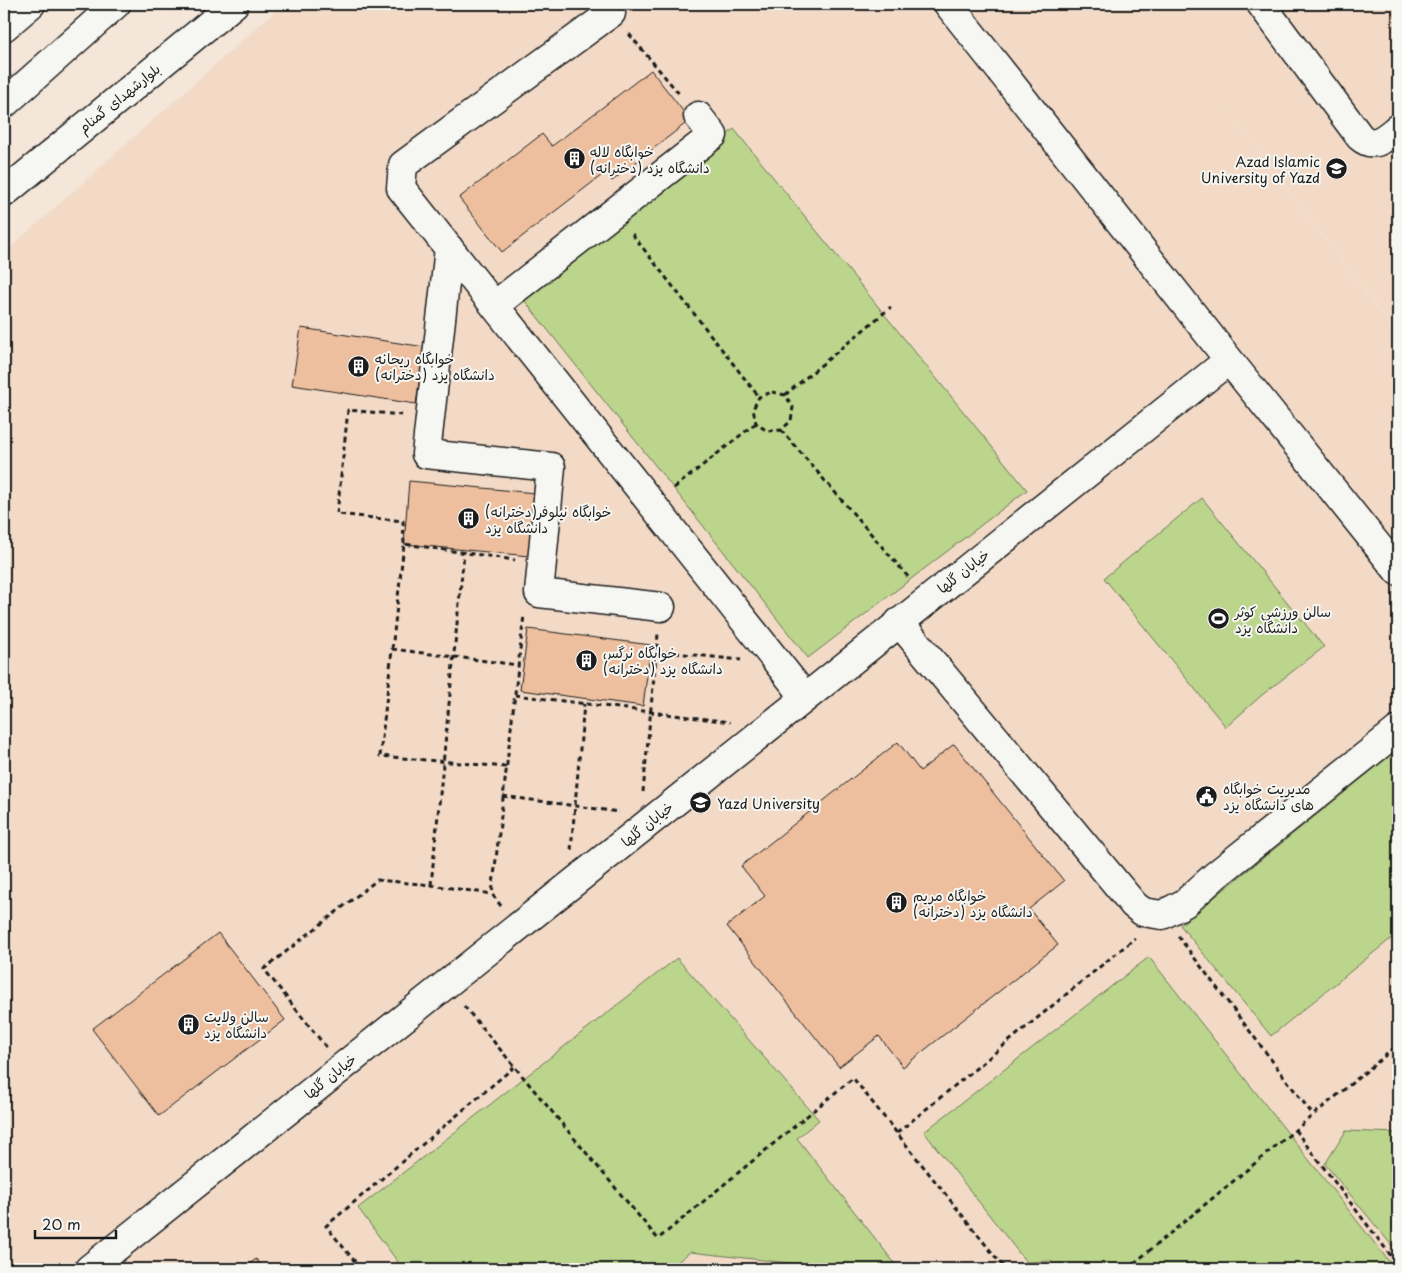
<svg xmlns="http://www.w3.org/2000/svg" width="1402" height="1273" font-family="'Playpen Sans','Playpen Sans Arabic',sans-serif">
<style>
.built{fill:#f2dac7}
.green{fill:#bbd58c;stroke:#6c7854}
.building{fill:#eebf9e;stroke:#1c1c1c}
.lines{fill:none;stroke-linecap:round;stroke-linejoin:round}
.minor-casing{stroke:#1c1c1c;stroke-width:31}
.major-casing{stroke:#1c1c1c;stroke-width:31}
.path{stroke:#1c1c1c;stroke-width:3;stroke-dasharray:5 4;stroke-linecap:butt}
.minor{stroke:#f6f6f2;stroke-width:28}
.major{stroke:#f6f6f2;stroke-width:28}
.labels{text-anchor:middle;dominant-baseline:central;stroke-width:4;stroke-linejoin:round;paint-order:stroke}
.street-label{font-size:14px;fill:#1c1c1c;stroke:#f6f6f2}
.poi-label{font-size:14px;fill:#1c1c1c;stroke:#f6f6f2;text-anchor:start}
</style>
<rect width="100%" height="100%" fill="#f4e6d9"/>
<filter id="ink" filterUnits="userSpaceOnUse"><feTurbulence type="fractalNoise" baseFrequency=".02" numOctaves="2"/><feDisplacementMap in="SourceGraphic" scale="10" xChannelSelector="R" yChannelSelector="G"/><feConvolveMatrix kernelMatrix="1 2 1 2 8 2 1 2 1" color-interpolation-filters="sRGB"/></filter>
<g filter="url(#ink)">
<path class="built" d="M283 4H1398V335L1179 45 1398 336V1269H4V253Z"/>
<path class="green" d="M734 129 1027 490 808 658 520 295Z
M1202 498 1324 647 1262 695 1226 727 1104 578Z
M1398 749V933L1271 1036 1180 925Z
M1149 957 1395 1269H1057L1051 1261 1026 1262 924 1132Z
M677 958 819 1120 797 1138 899 1269H844L690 1252 669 1269H554L548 1261 537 1269H403L358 1208Z
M1346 1131 1398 1133V1253L1325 1164Z"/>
<path class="building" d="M651 70 690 120 612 181 606 172 502 252 459 198 542 134 552 146Z
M301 328 425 347 416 404 292 385Z
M409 481 535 493 529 556 404 544Z
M528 629 651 645 643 706 520 690Z
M898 742 920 771 954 744 1064 881 1029 909 1058 945 903 1067 879 1036 839 1067 727 926 765 896 741 866Z
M218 933 285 1020 159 1116 92 1029Z
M256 1259 264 1269H243Z
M312 1262 318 1269H302Z"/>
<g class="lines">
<defs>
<path id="minor" d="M948 4 1229 360 1398 571
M1261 4 1360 137C1375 150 1386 137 1398 128
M611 13 403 165 401 188 805 697
M4 27 31 4
M449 248 426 454 551 467 539 593 661 607
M495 305 713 135 698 116
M899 622 1134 905 1143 912 1162 915 1185 903 1216 875 1398 730
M89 1269 1229 360"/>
<path id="major" d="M4 104 116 4
M4 193 234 4"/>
</defs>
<use href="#minor" class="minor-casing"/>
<use href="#major" class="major-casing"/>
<path class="path" d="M629 34 681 96
M632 234 759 397
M772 392 785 395 793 407 791 421 781 430 767 431 756 423 753 409 759 397Z
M785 395 891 307
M402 415 348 410 337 514 403 521 404 544
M781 430 910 579
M674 488 756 423
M392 649 518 665
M657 651 741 660
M515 695 730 722
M506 767 380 756 404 544 515 560
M643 792 658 634
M503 796 619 812
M571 850 584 704
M431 885 464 553
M501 906 492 894 524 615
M1178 936 1313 1115
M464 1006 658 1239 853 1078 1005 1269
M326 1047 264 969 377 880 431 885 492 894
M1295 1130 1398 1265
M897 1133 1135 938
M361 1269 326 1226 514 1067
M1127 1269 1398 1045"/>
<use href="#minor" class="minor"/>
<use href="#major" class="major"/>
</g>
</g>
<defs>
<symbol id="building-disc" viewBox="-11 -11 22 22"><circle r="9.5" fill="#1c1c1c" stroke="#f6f6f2"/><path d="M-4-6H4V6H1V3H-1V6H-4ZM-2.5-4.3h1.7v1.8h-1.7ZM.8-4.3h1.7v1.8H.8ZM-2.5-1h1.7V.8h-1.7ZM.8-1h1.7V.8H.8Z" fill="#fff"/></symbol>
<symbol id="university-disc" viewBox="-11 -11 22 22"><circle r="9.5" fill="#1c1c1c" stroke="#f6f6f2"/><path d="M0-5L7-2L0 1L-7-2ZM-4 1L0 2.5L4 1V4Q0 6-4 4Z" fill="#fff"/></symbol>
<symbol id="stadium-disc" viewBox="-11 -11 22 22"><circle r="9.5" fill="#1c1c1c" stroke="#f6f6f2"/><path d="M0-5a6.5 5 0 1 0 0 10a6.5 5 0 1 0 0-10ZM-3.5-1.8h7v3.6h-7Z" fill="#fff"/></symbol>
<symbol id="civic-disc" viewBox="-11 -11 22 22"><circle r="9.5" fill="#1c1c1c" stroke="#f6f6f2"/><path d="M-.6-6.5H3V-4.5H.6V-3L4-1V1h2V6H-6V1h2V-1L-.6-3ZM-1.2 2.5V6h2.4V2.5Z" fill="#fff"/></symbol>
</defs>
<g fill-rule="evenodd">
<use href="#building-disc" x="562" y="146" width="25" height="25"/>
<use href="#university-disc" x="1324" y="156" width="25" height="25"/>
<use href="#building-disc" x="346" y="354" width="25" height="25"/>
<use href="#building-disc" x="456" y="506" width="25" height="25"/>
<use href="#stadium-disc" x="1206" y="606" width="25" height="25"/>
<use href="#building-disc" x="574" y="648" width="25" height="25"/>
<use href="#civic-disc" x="1194" y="784" width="25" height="25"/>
<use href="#university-disc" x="688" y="790" width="25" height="25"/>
<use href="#building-disc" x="884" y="890" width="25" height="25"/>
<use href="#building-disc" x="176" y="1012" width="25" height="25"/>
</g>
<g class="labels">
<g class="street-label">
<text transform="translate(119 98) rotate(-39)">بلوارشهدای گمنام</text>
<text transform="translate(963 571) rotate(-38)">خیابان گلها</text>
<text transform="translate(647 824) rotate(-39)">خیابان گلها</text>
<text transform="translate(330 1076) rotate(-39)">خیابان گلها</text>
</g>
<g class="poi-label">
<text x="590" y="151">خوابگاه لاله<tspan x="590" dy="16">(دخترانه) دانشگاه یزد</tspan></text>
<text x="1320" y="161" text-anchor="end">Azad Islamic<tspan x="1320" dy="16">University of Yazd</tspan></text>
<text x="375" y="358">خوابگاه ریحانه<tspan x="375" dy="16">(دخترانه) دانشگاه یزد</tspan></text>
<text x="485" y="511">خوابگاه نیلوفر(دخترانه)<tspan x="485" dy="16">دانشگاه یزد</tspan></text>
<text x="1235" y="611">سالن ورزشی کوثر<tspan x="1235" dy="16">دانشگاه یزد</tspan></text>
<text x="603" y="652">خوابگاه نرگس<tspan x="603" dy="16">(دخترانه) دانشگاه یزد</tspan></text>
<text x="1223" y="788">مدیریت خوابگاه<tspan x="1223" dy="16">های دانشگاه یزد</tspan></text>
<text x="717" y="803">Yazd University</text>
<text x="913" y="895">خوابگاه مریم<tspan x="913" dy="16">(دخترانه) دانشگاه یزد</tspan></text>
<text x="204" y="1016">سالن ولایت<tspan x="204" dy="16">دانشگاه یزد</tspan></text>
</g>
</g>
<rect width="1402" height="1273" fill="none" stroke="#f6f6f2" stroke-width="20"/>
<rect x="10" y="10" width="1382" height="1253" fill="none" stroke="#1c1c1c" stroke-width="2" filter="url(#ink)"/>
<path d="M35 1230v8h81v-8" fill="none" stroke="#1c1c1c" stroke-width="2.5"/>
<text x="42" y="1230" font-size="15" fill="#1c1c1c" stroke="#f6f6f2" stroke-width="4" paint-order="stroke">20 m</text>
</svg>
